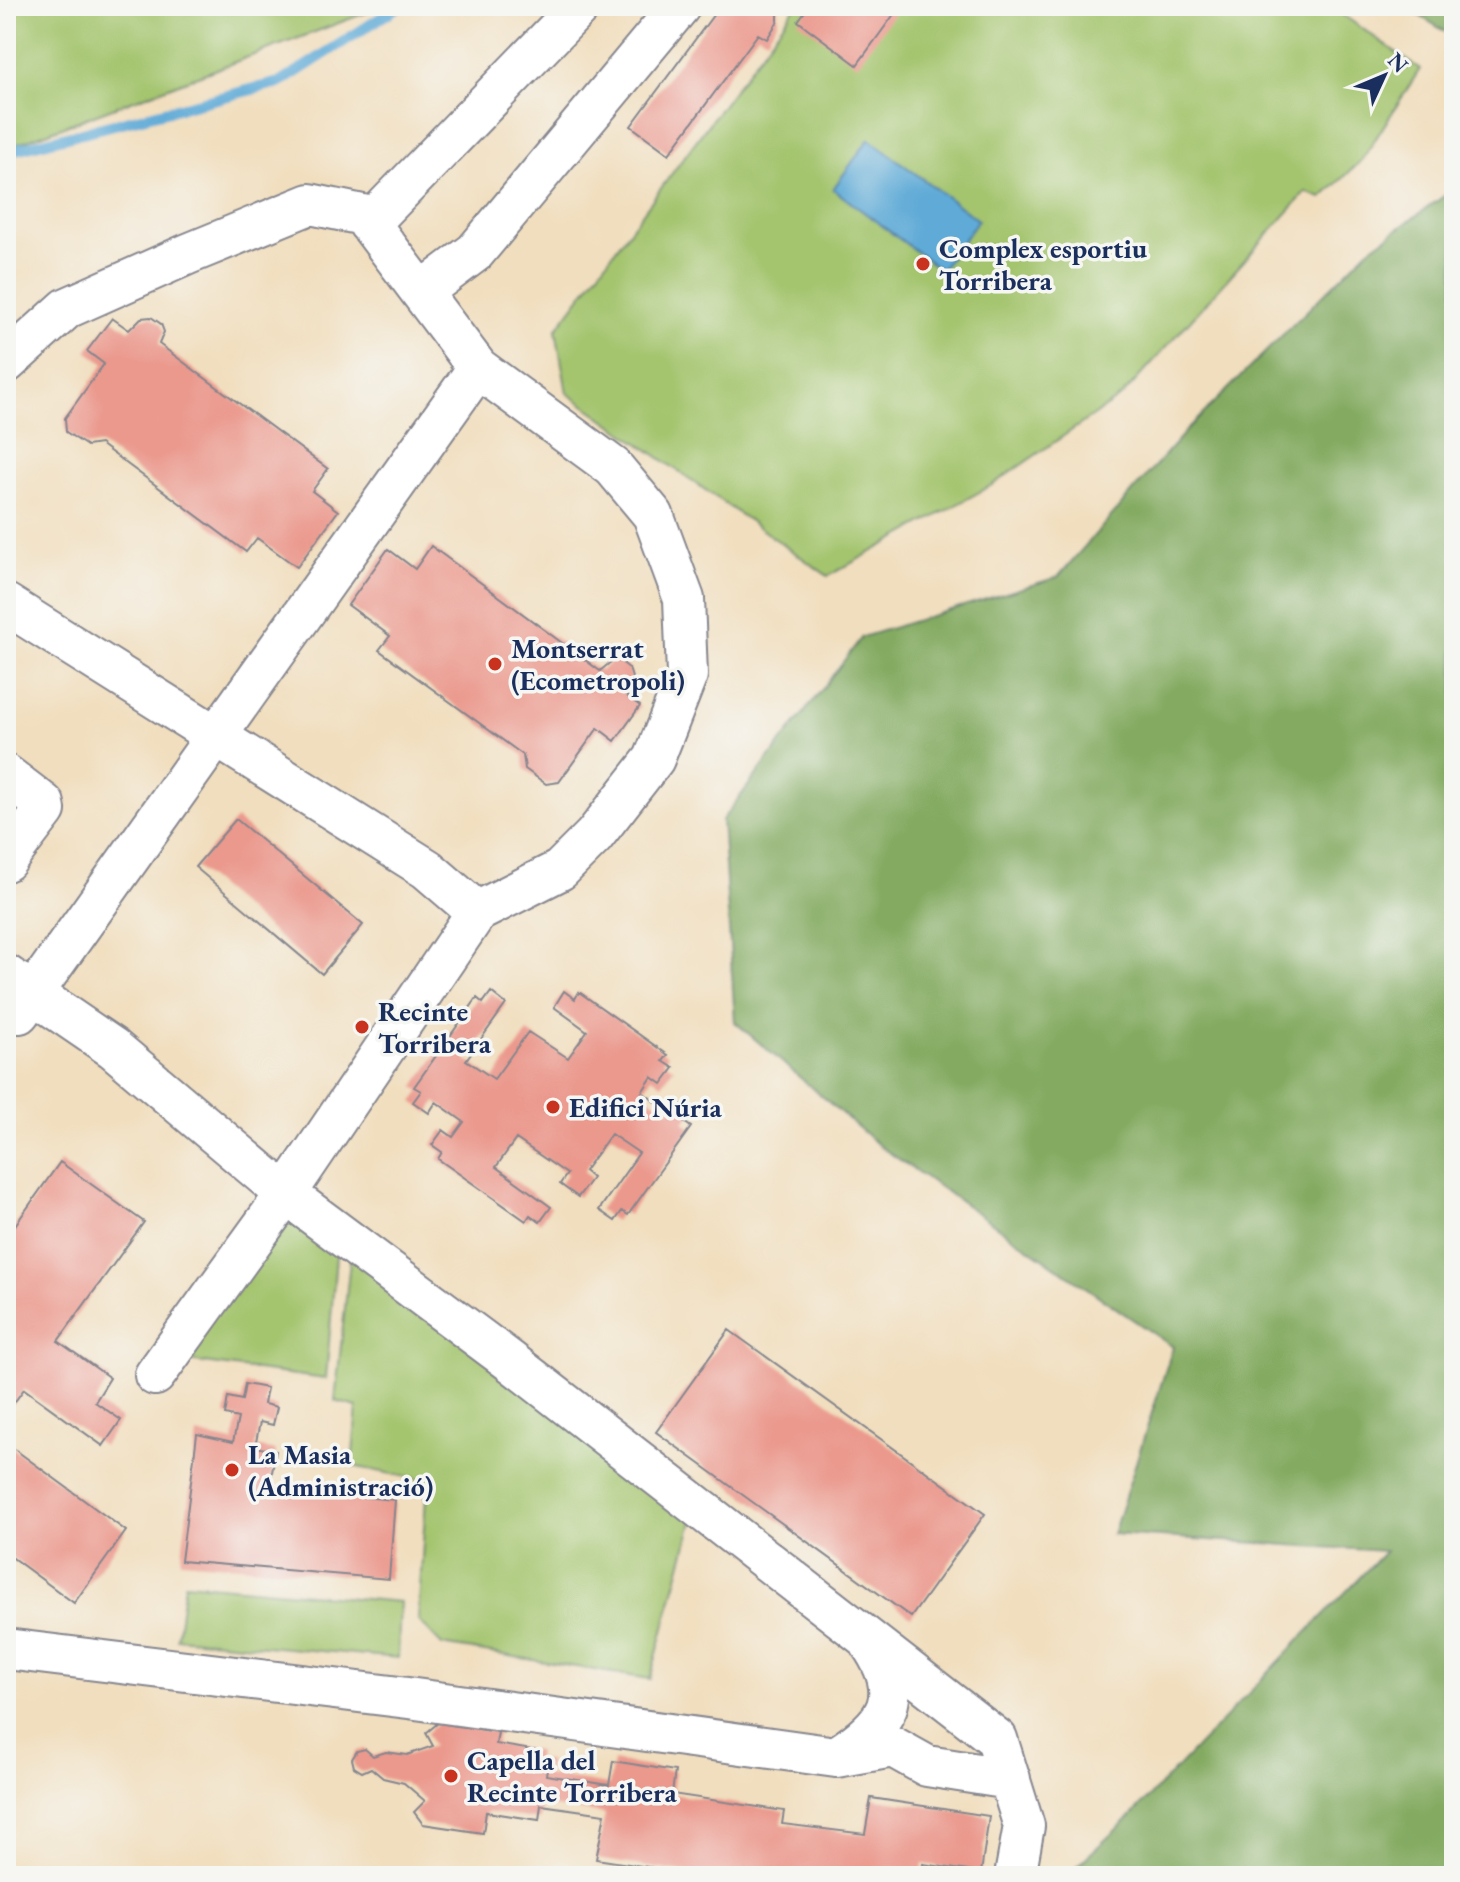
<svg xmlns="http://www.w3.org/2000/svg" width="1460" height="1882" font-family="'EB Garamond',serif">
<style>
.green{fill:#a4c56e;stroke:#607a66;stroke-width:2}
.forest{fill:#83aa61;stroke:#4f6c60;stroke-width:2}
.water{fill:#5eaad7;stroke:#3c6c9a;stroke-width:2}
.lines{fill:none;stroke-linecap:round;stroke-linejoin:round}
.stream{stroke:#5eaad7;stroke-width:11}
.building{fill:#eb998d}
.minor-casing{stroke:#86868e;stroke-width:44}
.minor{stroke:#fff;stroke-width:40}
.poi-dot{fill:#c8321e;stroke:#f6f6f2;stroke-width:3}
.labels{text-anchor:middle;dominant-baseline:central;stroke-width:7;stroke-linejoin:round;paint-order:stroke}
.poi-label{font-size:28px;font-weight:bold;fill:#1b2f5e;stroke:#f6f6f2;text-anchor:start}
</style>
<rect width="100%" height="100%" fill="#f6f6f2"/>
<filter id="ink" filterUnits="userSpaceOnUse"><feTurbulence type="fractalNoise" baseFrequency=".0125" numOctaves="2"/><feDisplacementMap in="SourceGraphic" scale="16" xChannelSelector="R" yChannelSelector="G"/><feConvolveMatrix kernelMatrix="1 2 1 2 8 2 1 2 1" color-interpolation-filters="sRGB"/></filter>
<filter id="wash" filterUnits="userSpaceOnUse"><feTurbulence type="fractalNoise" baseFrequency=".006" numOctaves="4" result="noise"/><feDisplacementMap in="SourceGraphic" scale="32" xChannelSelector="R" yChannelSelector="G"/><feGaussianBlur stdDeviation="1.8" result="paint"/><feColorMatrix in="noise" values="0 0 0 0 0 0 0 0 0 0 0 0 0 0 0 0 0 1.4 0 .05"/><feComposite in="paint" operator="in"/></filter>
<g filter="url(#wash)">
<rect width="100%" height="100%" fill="#f1debe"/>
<path class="green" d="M6 6H384L6 148Z
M796 6H1330L1420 69 1362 160 1322 198 1306 192 1123 395 992 485 828 576 567 393 556 330Z
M288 1208 337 1244 326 1379 172 1359Z
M351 1251 694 1518 650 1679 442 1645 418 1620 427 1481 352 1466 357 1407 335 1401Z
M185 1583 400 1602 398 1658 177 1638Z"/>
<path class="forest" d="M1404 6H1454V37Z
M1454 189V1876H1066L1129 1818 1385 1551 1113 1534 1173 1347 881 1147 735 1022 722 820 862 637 1058 577 1186 431 1368 250Z"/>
<path class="water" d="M869 139 978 220 941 270 833 189Z"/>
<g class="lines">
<path class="stream" d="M6 152 281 82 399 6"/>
</g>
<g id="blocks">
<path class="building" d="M720 6H778V21L767 39 758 34 669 154 631 126Z
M809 6H900L857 65 798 21Z
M151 317 161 324 164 332 159 344 328 469 312 491 338 511 297 567 257 538 246 552 100 444 87 446 66 432 65 418 104 364 87 351 112 318 129 330 141 318Z
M431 546 600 671 612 661H620L629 668 632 678 624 694 640 706 615 741 598 728 559 782 546 784 525 769 523 755 379 650 390 636 348 605 388 549 415 569Z
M236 819 363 925 322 974 195 867Z
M564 991 575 999 579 992 668 1055 663 1061 674 1068 662 1084 652 1077 642 1092 669 1111 676 1101 692 1112 684 1122 691 1127 628 1215 622 1211 615 1221 599 1210 639 1153 611 1134 584 1171 592 1178 578 1197 560 1184 567 1174 516 1139 496 1167 551 1207 540 1222 530 1215 526 1221 438 1159 442 1152 432 1145 443 1130 453 1137 464 1122 436 1102 429 1113 413 1102 421 1091 414 1087 477 998 483 1003 491 992 506 1004 466 1060 494 1079 528 1032 568 1058 587 1031 554 1007Z
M60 1162 144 1222 58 1341 110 1378 95 1402 121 1420 103 1446 24 1389 6 1414V1238Z
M729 1330 985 1514 911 1617 656 1432Z
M245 1384 267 1388 264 1404 277 1407 273 1425 260 1422 255 1447 276 1451 269 1488 395 1500 389 1579 181 1561 197 1434 233 1442 238 1418 225 1415 228 1397 242 1400Z
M6 1443 126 1531 74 1603 6 1553Z
M438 1723 498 1732 496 1744 538 1751 537 1759 548 1761 546 1775 609 1785 613 1761 675 1771 672 1794 784 1811 782 1824 865 1834 871 1798 989 1816 981 1873 923 1864 921 1876H706L596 1859 605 1814 541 1805 539 1820 486 1812 483 1833 423 1824 414 1812 425 1801 404 1783 383 1778 371 1768 362 1772 354 1767 352 1759 357 1751 365 1749 373 1756 386 1752 407 1755 433 1746 426 1733Z"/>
</g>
</g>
<g filter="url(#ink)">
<use href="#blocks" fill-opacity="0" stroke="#86868e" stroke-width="2"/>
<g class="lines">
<defs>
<path id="minor" d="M369 224 580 6
M423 291 475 252 680 6
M6 363 67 308 188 254 310 204 363 215 478 368 613 467 653 515 684 599 687 675 654 759 594 836 560 870 477 912 286 1194 155 1375
M6 604 427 869 477 912
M6 775 44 804 45 810 6 861
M6 975 113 1048 286 1194 510 1361 997 1739 1024 1826 1015 1876
M19 1013 478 368
M6 1649 408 1698 836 1757 893 1747 927 1766 1010 1779
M839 1755C888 1723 907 1697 870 1643"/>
</defs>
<use href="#minor" class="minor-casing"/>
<use href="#minor" class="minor"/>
</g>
</g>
<g class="poi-dot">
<circle cx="923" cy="264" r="8"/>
<circle cx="495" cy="664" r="8"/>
<circle cx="362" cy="1027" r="8"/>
<circle cx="553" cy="1107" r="8"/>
<circle cx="232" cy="1470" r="8"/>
<circle cx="451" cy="1776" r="8"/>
</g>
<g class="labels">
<g class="poi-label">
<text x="939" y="248">Complex esportiu<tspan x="939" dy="32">Torribera</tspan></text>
<text x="511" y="648">Montserrat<tspan x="511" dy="32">(Ecometropoli)</tspan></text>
<text x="378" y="1011">Recinte<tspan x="378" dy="32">Torribera</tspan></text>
<text x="569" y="1107">Edifici Núria</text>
<text x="248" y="1454">La Masia<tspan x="248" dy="32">(Administració)</tspan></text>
<text x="467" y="1760">Capella del<tspan x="467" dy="32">Recinte Torribera</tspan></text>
</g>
</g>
<rect width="1460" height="1882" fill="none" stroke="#f6f6f2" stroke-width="32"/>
<g transform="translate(1384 76) rotate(46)" stroke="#f6f6f2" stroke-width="6" paint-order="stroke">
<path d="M0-6L14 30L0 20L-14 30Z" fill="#1b2f5e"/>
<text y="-12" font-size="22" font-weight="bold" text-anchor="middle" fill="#1b2f5e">N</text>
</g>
</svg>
